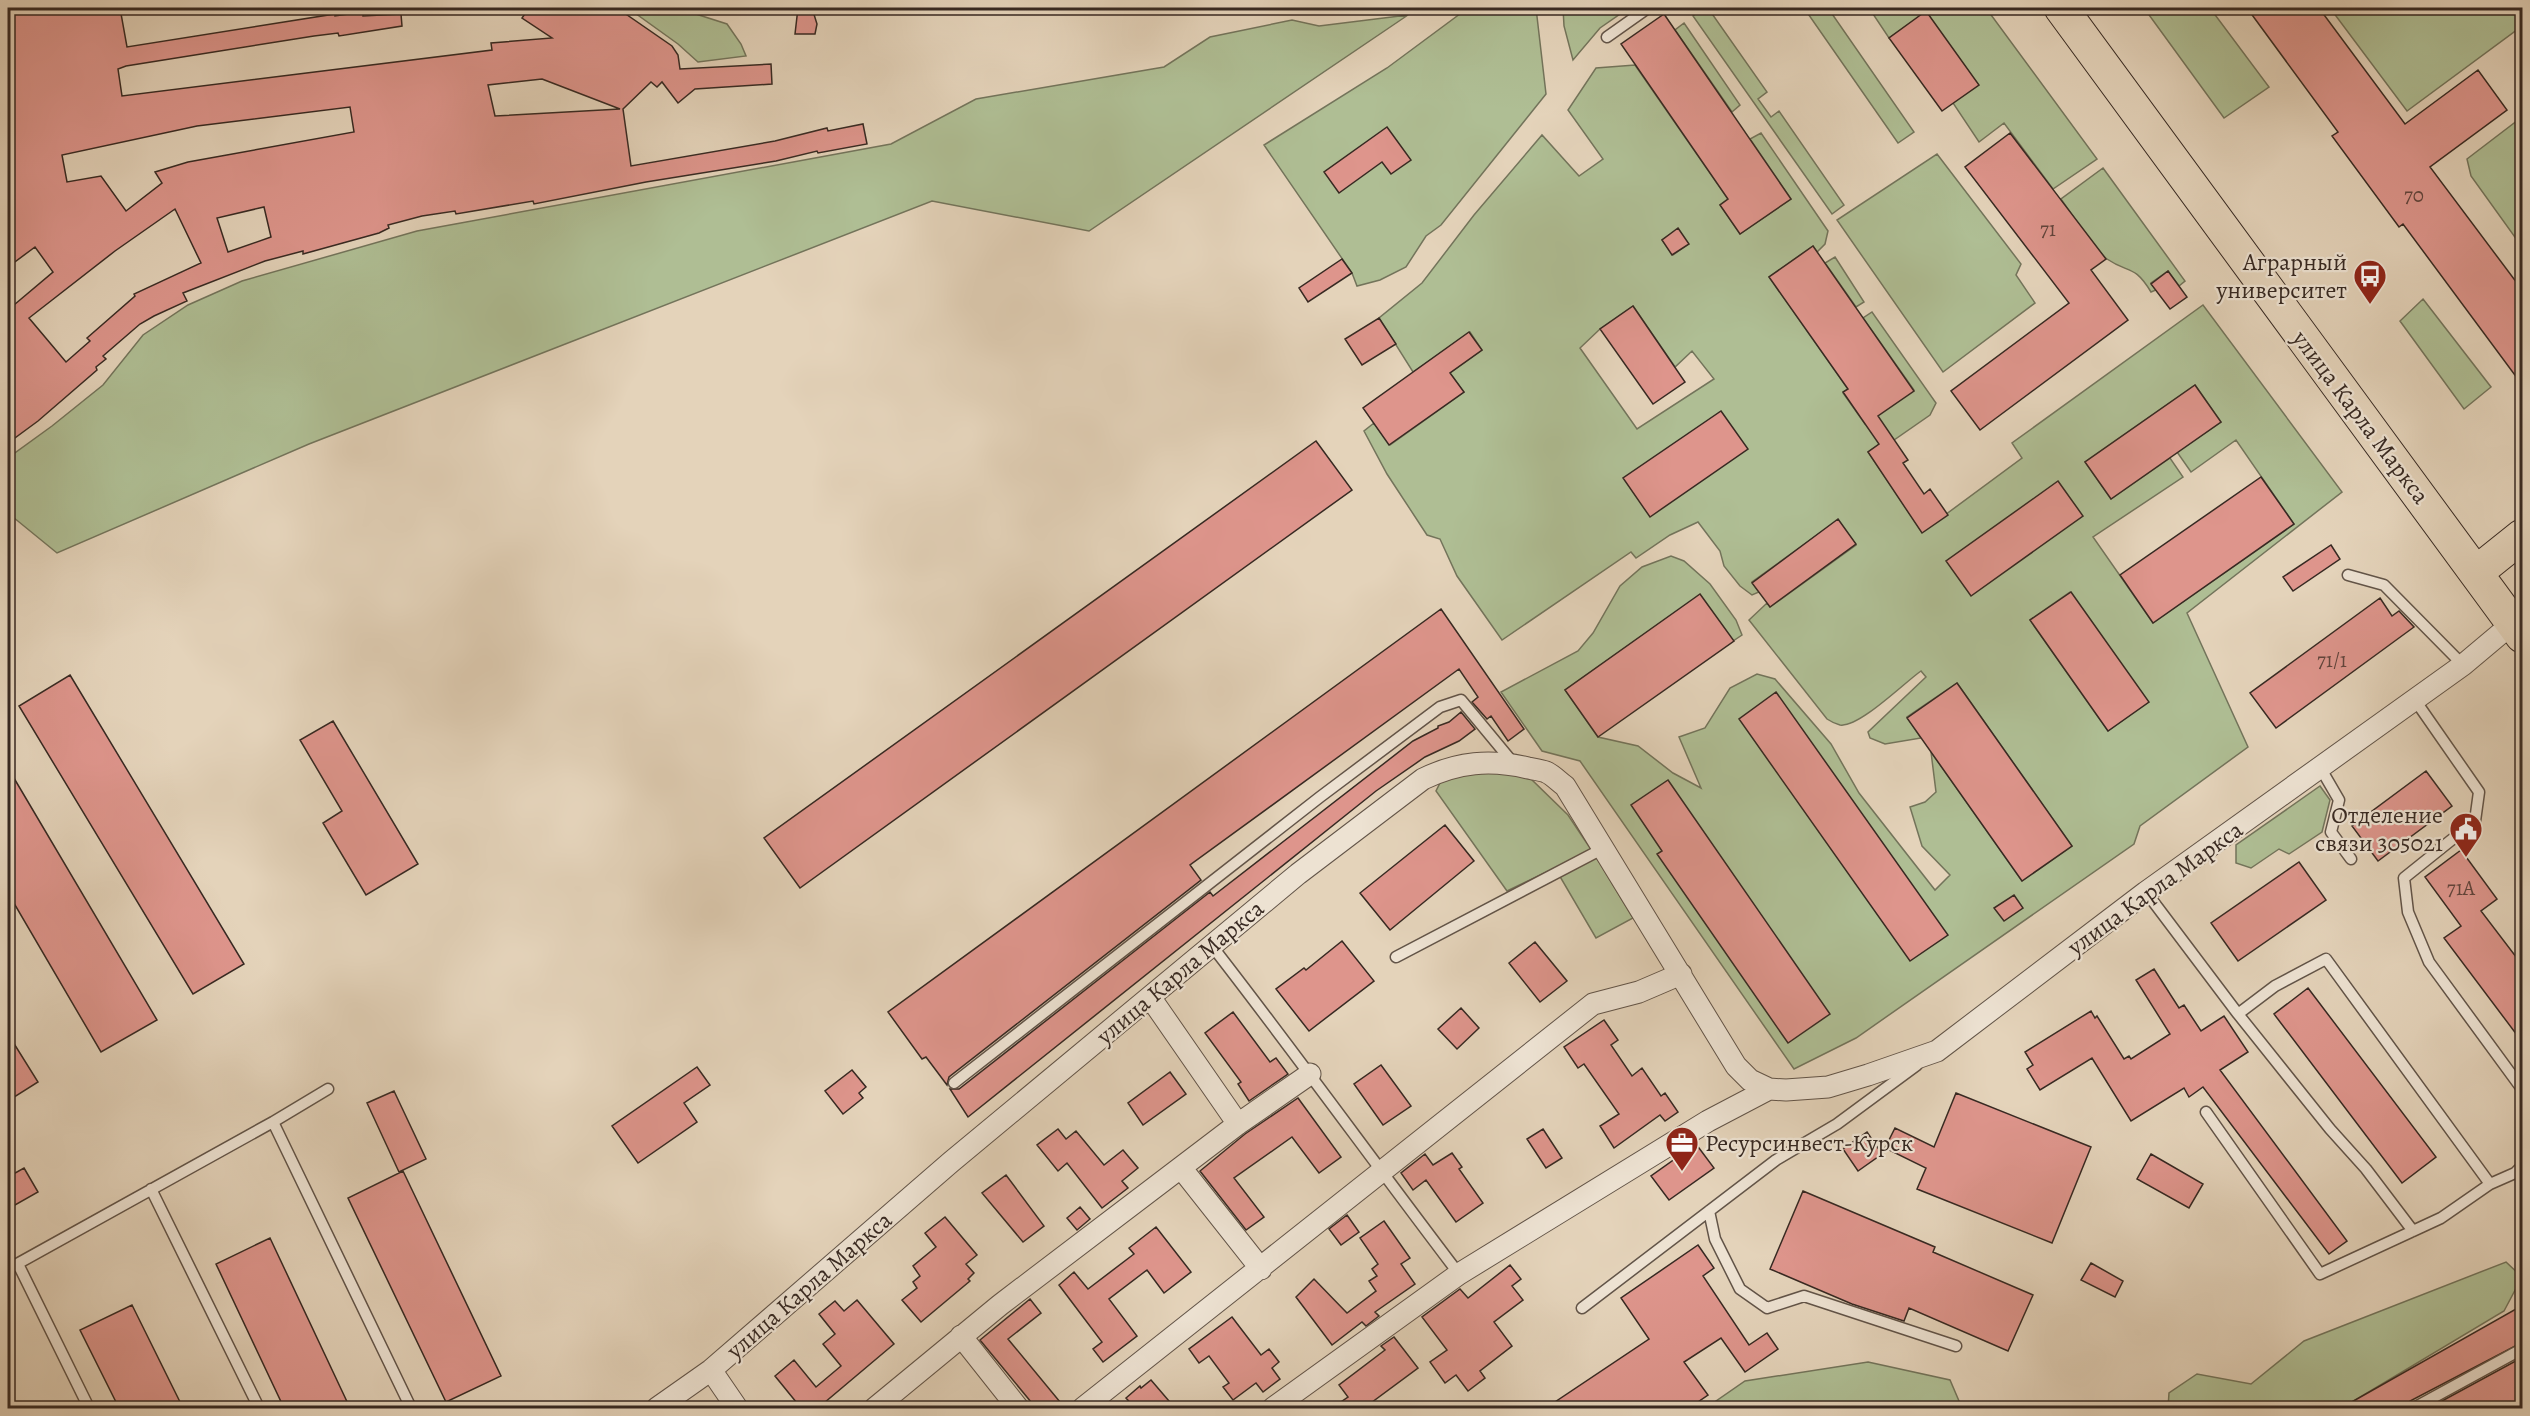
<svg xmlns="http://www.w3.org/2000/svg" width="2530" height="1416" font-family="Alegreya,serif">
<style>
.green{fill:#afbe94;stroke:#73745b;stroke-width:1.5;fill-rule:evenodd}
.building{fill:#de958c;stroke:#372922;stroke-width:1.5;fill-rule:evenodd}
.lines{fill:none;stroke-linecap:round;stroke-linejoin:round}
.lane-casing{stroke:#625448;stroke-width:13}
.street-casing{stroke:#625448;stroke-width:23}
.primary-casing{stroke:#372922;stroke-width:35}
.lane{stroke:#ede2d2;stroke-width:10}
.street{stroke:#ede2d2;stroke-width:21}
.primary{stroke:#e4d3ba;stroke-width:33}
.labels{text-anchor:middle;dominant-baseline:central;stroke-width:4.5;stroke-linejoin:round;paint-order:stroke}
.number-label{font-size:21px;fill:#61443c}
.poi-label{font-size:24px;fill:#372922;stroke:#ede2d2;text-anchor:end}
.street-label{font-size:24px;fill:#372922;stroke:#ede2d2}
</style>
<rect width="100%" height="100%" fill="#e4d3ba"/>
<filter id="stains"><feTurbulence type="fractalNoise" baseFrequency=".00333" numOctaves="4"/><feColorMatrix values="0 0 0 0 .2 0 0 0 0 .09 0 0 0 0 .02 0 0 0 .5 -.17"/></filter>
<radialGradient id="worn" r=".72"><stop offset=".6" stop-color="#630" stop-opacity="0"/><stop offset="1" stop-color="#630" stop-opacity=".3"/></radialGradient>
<path class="green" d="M628 8H677L727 24 741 44 746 56 698 62 678 44Z
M1468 8H1536L1546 94 1441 225 1426 236 1406 267 1380 280 1357 286 1352 273 1264 145 1387 68Z
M1563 8H1615L1620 14 1600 28 1573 60 1564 26Z
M1699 8H1708L1767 92 1758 99 1771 117 1779 111 1844 205 1832 214 1693 16 1701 10Z
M1804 8H1828L1914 132 1898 143Z
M1869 8H1986L2097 159 2053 189 2004 123 1979 142 1953 103 1926 12 1889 38Z
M2144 8H2210L2269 87 2224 118Z
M2330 8H2522V26L2407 111Z
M1408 15 1089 231 932 201 309 444 57 553 8 513V458L52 426 103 385 143 335 188 305 242 281 417 231 891 144 976 99 1164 67 1210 37 1292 20 1319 26Z
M1684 23 1740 105 1732 112 1675 30Z
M1635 65 1728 199 1720 205 1740 234 1791 199 1750 139 1761 133 1828 231 1825 244 1817 252 1813 246 1769 277 1848 389 1843 393 1865 424 1914 390 1863 318 1872 312 1936 403 1930 415 1894 440 1891 436 1868 452 1922 532 2022 458 2012 443 2203 305 2342 492 2187 613 2248 747 2140 826 2134 844 1856 1038 1794 1069 1580 761 1542 751 1501 692 1578 651 1593 633 1620 586 1642 567 1671 556 1684 561 1710 584 1736 620 1742 635 1733 641 1700 595 1565 690 1598 737 1638 746 1673 773 1701 788 1679 737 1705 728 1730 688 1757 674 1775 679 1831 744 1859 793 1935 890 1950 875 1922 846 1910 807 1925 802 1936 792 1931 752 2022 881 2072 846 1957 683 1907 717 1921 738 1885 744 1870 738 1868 732 1926 677 1921 671C1905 682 1859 728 1840 725 1836 724 1830 721 1827 719L1749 620 1767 603 1770 607 1856 545 1838 520 1752 582 1759 592 1752 595 1740 586 1724 566 1720 551 1698 522 1670 535 1636 558 1631 552 1502 640 1457 576 1440 539 1427 535 1387 474 1364 431 1374 423 1390 445 1464 392 1450 373 1482 350 1470 332 1413 372 1379 318 1422 283 1474 215 1542 135 1579 176 1603 159 1568 110 1596 68ZM1678 229 1688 244 1673 255 1662 240ZM1633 306 1675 367 1692 351 1714 379 1637 429 1580 348 1600 329ZM2195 385 2221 422 2177 452 2191 472 2236 440 2294 524 2153 623 2093 537 2183 477 2170 458 2111 499 2085 462ZM2070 592 2148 702 2108 731 2030 620Z
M2522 117V247L2471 176 2467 159Z
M1937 154 2021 264 2016 275 2035 303 1943 372 1837 220Z
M2103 168 2185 281 2179 286 2168 271 2151 283 2156 290 2151 292C2134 264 2129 274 2107 259 2097 252 2070 212 2061 199Z
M1835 257 1864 302 1856 307 1825 263Z
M2423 299 2491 387 2464 409 2400 321Z
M1498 770 1532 780 1568 815 1600 863 1633 918 1596 938 1555 868 1507 891 1436 791 1442 779Z
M2320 786 2330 800 2322 832 2289 854 2279 849 2251 868 2236 863V845Z
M2506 1262 2522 1277 2504 1311 2342 1408H2168L2169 1393 2197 1374 2251 1384 2304 1341Z
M1868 1362 1950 1380 1962 1408H1706L1745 1381Z"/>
<path class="building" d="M8 8H120L127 47 335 14V16L363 12V16L401 14 402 26 339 36 338 33 314 36 126 66 118 69 122 96 492 50 491 43 552 38 522 18 529 8H617L672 46 678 55 680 69 771 64 772 84 695 89 678 103 662 82 657 87 651 82 623 109 631 166 775 141 827 128 828 131 863 124 867 144 818 153 817 151 776 161 646 182 534 204 533 201 456 214 455 211 422 216 388 225 389 228 379 233 303 254V251L265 261 183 293 187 301 154 316 140 324 103 356 106 359 96 367 97 370 38 421 8 443V310L53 272 35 247 8 267ZM542 79 620 109 495 116 488 85ZM350 107 354 132 188 162 155 172 162 183 126 211 101 176 67 182 62 155 197 126ZM264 207 271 237 228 252 217 218ZM175 209 201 263 134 294 135 296 87 338 90 341 66 362 29 318 115 251Z
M798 8H812L817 24 815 34H795Z
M2247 8H2319L2405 124 2478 70 2507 110 2430 167 2523 291V386L2403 224 2399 227 2332 136 2338 132Z
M1926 11 1979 85 1942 111 1889 38Z
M1664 14 1791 199 1740 234 1720 205 1728 199 1621 44Z
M1387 127 1411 160 1391 174 1382 162 1339 193 1324 172Z
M2010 133 2106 259 2091 270 2128 320 1980 430 1951 391 2069 303 1965 167Z
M1678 228 1689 244 1672 255 1662 240Z
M1813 246 1914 391 1878 416 1908 460 1903 463 1924 494 1930 489 1948 515 1922 533 1868 452 1879 444 1843 392 1848 389 1769 277Z
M1342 259 1352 273 1308 302 1299 288Z
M2168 271 2187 297 2170 309 2151 284Z
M1633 306 1685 382 1653 404 1600 329Z
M1379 318 1396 344 1362 365 1345 339Z
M1469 332 1482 350 1450 373 1464 392 1389 445 1363 408Z
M2195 385 2221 422 2111 499 2085 462Z
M1721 411 1748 449 1650 517 1623 478Z
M1316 441 1352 490 800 888 764 838Z
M2261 477 2294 524 2153 623 2120 575Z
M2058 481 2083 516 1971 596 1946 561Z
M1838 519 1856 544 1770 607 1752 583Z
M2331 545 2340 559 2293 591 2283 577Z
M2071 592 2149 702 2108 731 2030 620Z
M1700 594 1734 641 1598 737 1565 690Z
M2380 598 2392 616 2399 611 2414 627 2276 728 2250 693Z
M1441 609 1524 729 1508 741 1491 716 1487 719 1472 702 1478 697 1459 669 1190 865 1201 880 949 1077 947 1085 926 1057 922 1059 888 1012Z
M70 675 244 964 193 994 19 706Z
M1957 683 2072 846 2022 881 1907 718Z
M1776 692 1948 935 1910 961 1739 719Z
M1461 712 1475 729 1459 741 1425 757 1376 791 968 1117 950 1089H959L1210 892 1213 896 1413 741 1438 728V726L1449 722Z
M333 721 418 864 366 895 323 823 342 811 300 740Z
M8 768 157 1020 101 1052 8 893Z
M2426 771 2452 806 2378 861 2352 826Z
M1668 780 1830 1014 1788 1043 1657 854 1662 851 1631 805Z
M1445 825 1474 861 1390 930 1360 893Z
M2461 850 2497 899 2481 911 2523 966V1043L2444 938 2461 926 2425 877Z
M2299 862 2326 900 2238 961 2211 923Z
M2014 895 2023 908 2004 921 1994 908Z
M1342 941 1374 981 1309 1031 1276 989 1304 968 1306 970Z
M1535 942 1567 981 1540 1002 1509 963Z
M2154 969 2179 1008 2184 1005 2201 1031 2224 1016 2248 1052 2220 1070 2347 1241 2329 1254 2203 1087 2189 1097 2184 1088 2131 1121 2092 1058 2040 1090 2027 1069 2033 1065 2025 1052 2091 1011 2095 1018 2097 1016 2124 1059 2129 1056 2131 1059 2170 1034 2136 980Z
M2308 988 2436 1157 2402 1183 2274 1014Z
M1461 1008 1479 1028 1457 1049 1438 1029Z
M1233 1012 1270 1062 1276 1058 1288 1074 1249 1101 1238 1084 1241 1082 1205 1033Z
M1604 1020 1618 1040 1611 1045 1632 1076 1642 1068 1661 1096 1665 1093 1678 1112 1665 1121 1660 1115 1614 1148 1600 1126 1619 1114 1584 1064 1578 1068 1564 1047Z
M8 1034 38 1082 8 1101Z
M1381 1065 1411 1106 1383 1125 1354 1084Z
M697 1067 710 1085 684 1103 697 1122 638 1163 612 1126Z
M852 1070 866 1087 859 1093 863 1098 843 1114 825 1091Z
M1170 1072 1186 1094 1143 1125 1128 1103Z
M394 1091 426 1159 399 1172 367 1103Z
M1956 1093 2091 1147 2052 1243 1917 1189 1926 1168 1885 1148 1895 1128 1934 1147Z
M1298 1098 1341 1157 1319 1173 1292 1137 1234 1178 1264 1217 1246 1230 1200 1171 1245 1134Z
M1058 1129 1066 1139 1076 1131 1104 1165 1123 1150 1138 1168 1122 1181 1128 1188 1102 1208 1067 1163 1058 1171 1037 1145Z
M1543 1129 1562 1158 1546 1168 1527 1139Z
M1867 1132 1882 1154 1858 1171 1843 1149Z
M1696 1144 1714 1168 1669 1200 1651 1176Z
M1452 1153 1462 1167 1459 1169 1483 1203 1456 1222 1426 1180 1413 1190 1401 1173 1425 1154 1433 1165Z
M2151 1154 2203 1184 2189 1208 2137 1179Z
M24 1168 38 1192 8 1209V1177Z
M403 1171 501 1376 446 1402 348 1198Z
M1006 1175 1044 1226 1023 1242 982 1193Z
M1803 1191 1935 1247 1933 1252 2033 1295 2008 1351 1909 1308 1904 1321 1852 1304 1770 1269Z
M1080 1207 1090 1219 1077 1230 1067 1218Z
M1347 1215 1359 1232 1341 1245 1329 1229Z
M945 1217 977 1255 966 1264 974 1273 968 1279 970 1281 921 1322 902 1300 917 1288 913 1282 920 1276 913 1266 936 1247 925 1233Z
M1384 1221 1410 1258 1401 1264 1415 1284 1375 1312 1379 1316 1366 1326 1362 1322 1332 1345 1296 1297 1314 1279 1347 1313 1376 1291 1369 1281 1377 1276 1372 1269 1378 1264 1360 1238Z
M1156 1227 1191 1272 1164 1293 1147 1270 1109 1299 1137 1336 1103 1362 1093 1349 1102 1342 1059 1285 1074 1272 1088 1289 1134 1254 1129 1248Z
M270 1238 350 1408H284L216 1264Z
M1698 1245 1714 1268 1703 1276 1749 1345 1767 1333 1778 1349 1745 1372 1721 1338 1684 1362 1708 1395 1689 1408H1546L1649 1339 1621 1298Z
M2091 1263 2123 1281 2115 1297 2081 1280Z
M1510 1265 1521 1279 1512 1286 1523 1300 1494 1322 1512 1346 1480 1371 1485 1378 1468 1391 1456 1375 1445 1383 1430 1362 1447 1350 1422 1317 1460 1289 1468 1298Z
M1030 1299 1041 1313 1008 1339 1065 1408H1036L980 1340Z
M857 1300 894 1344 818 1408H801L775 1376 794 1360 816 1387 841 1366 823 1344 835 1334 819 1314 835 1301 844 1311Z
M132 1305 183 1408H119L80 1330Z
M2523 1305V1342L2410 1401 2407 1408H2341Z
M1232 1317 1261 1355 1269 1349 1279 1362 1272 1368 1280 1379 1263 1392 1256 1383 1233 1400 1223 1387 1229 1383 1209 1356 1199 1363 1189 1349Z
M1394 1337 1418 1368 1364 1408H1332L1348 1397 1339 1385 1385 1350 1381 1346Z
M2523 1357V1408H2429Z
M1151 1380 1175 1408H1135L1126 1398 1140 1386 1141 1388Z"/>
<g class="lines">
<defs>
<path id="lane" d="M1607 37 1648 8
M2348 575 2384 585 2463 665
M2415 700 2479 792 2475 821 2404 878 2408 912 2429 962 2522 1089
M2321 769 2339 800 2331 832 2351 859
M2146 892 2238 1014 2330 1129 2366 1169 2413 1231
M1212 946C1296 1054 1376 1165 1459 1274
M1396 957 1604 848
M2238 1014 2275 986 2326 959 2490 1184
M954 1083 1320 797 1440 707 1461 700 1514 764
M2206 1112 2320 1274 2441 1218 2490 1184 2515 1173 2522 1166
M273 1122 411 1408
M151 1189 259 1408
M1709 1211 1715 1239 1740 1289 1767 1308 1804 1296 1956 1346
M18 1264 89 1408
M8 1269 273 1122 328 1089
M1582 1308 1776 1160 1837 1124 1917 1065
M2414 1408 2522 1349"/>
<path id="street" d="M1150 997 1238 1124
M1182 1169 1261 1269
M961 1336 1018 1408
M711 1370 737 1408
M657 1408 711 1370 951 1162 1298 874 1423 779C1458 762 1490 759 1528 768 1533 769 1541 770 1546 772 1553 775 1559 782 1565 786L1736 1066 1750 1080 1769 1089 1786 1090 1828 1087 1868 1075 1937 1051 2146 892 2463 665 2513 623
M875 1408 1000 1305 1238 1124 1310 1074
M1083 1408 1593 1004 1639 992 1681 974
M1273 1408 1459 1274 1708 1121 1769 1089"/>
<path id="primary" d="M2061 8 2522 636
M2477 572 2522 536"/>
</defs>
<use href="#lane" class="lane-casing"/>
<use href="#street" class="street-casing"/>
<use href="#primary" class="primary-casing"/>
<use href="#lane" class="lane"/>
<use href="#street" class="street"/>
<use href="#primary" class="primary"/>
</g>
<defs>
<symbol id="bus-pin" viewBox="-11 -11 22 30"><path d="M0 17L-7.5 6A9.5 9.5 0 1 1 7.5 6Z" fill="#8f2418" stroke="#ede2d2"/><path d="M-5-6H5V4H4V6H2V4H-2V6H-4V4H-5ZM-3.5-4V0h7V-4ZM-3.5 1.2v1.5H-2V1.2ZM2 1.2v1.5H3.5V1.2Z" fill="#fff"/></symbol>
<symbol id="civic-pin" viewBox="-11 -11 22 30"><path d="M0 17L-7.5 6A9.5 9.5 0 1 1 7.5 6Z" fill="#8f2418" stroke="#ede2d2"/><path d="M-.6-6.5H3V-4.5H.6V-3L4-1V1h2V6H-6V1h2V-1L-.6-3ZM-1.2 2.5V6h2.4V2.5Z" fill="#fff"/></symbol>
<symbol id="office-pin" viewBox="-11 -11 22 30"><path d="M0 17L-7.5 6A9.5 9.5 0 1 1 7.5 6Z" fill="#8f2418" stroke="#ede2d2"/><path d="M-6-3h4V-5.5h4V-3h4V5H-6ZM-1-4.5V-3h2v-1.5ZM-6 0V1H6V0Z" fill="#fff"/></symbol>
</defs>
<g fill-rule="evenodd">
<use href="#bus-pin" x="2351" y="257" width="38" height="52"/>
<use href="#civic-pin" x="2447" y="810" width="38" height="52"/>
<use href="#office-pin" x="1663" y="1124" width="38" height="52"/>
</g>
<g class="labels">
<g class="number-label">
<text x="2414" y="195">70</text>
<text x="2048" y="229">71</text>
<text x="2332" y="660">71/1</text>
<text x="2461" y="888">71А</text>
</g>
<g class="poi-label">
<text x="2347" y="262">Аграрный<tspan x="2347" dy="28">университет</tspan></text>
<text x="2443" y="815">Отделение<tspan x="2443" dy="28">связи 305021</tspan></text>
<text x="1705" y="1143" text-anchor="start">Ресурсинвест-Курск</text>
</g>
<g class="street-label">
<text transform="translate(2361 417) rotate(53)">улица Карла Маркса</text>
<text transform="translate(2155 888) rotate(-36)">улица Карла Маркса</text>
<text transform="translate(1180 972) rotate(-40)">улица Карла Маркса</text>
<text transform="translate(809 1285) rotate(-41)">улица Карла Маркса</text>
</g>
</g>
<rect width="2530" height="1416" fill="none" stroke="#e4d3ba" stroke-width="30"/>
<rect x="9" y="9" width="2512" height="1398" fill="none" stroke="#372922" stroke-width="3"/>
<rect x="15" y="15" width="2500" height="1386" fill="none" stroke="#372922" stroke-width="1.5"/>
<rect width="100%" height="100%" filter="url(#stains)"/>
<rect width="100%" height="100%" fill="url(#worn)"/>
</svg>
